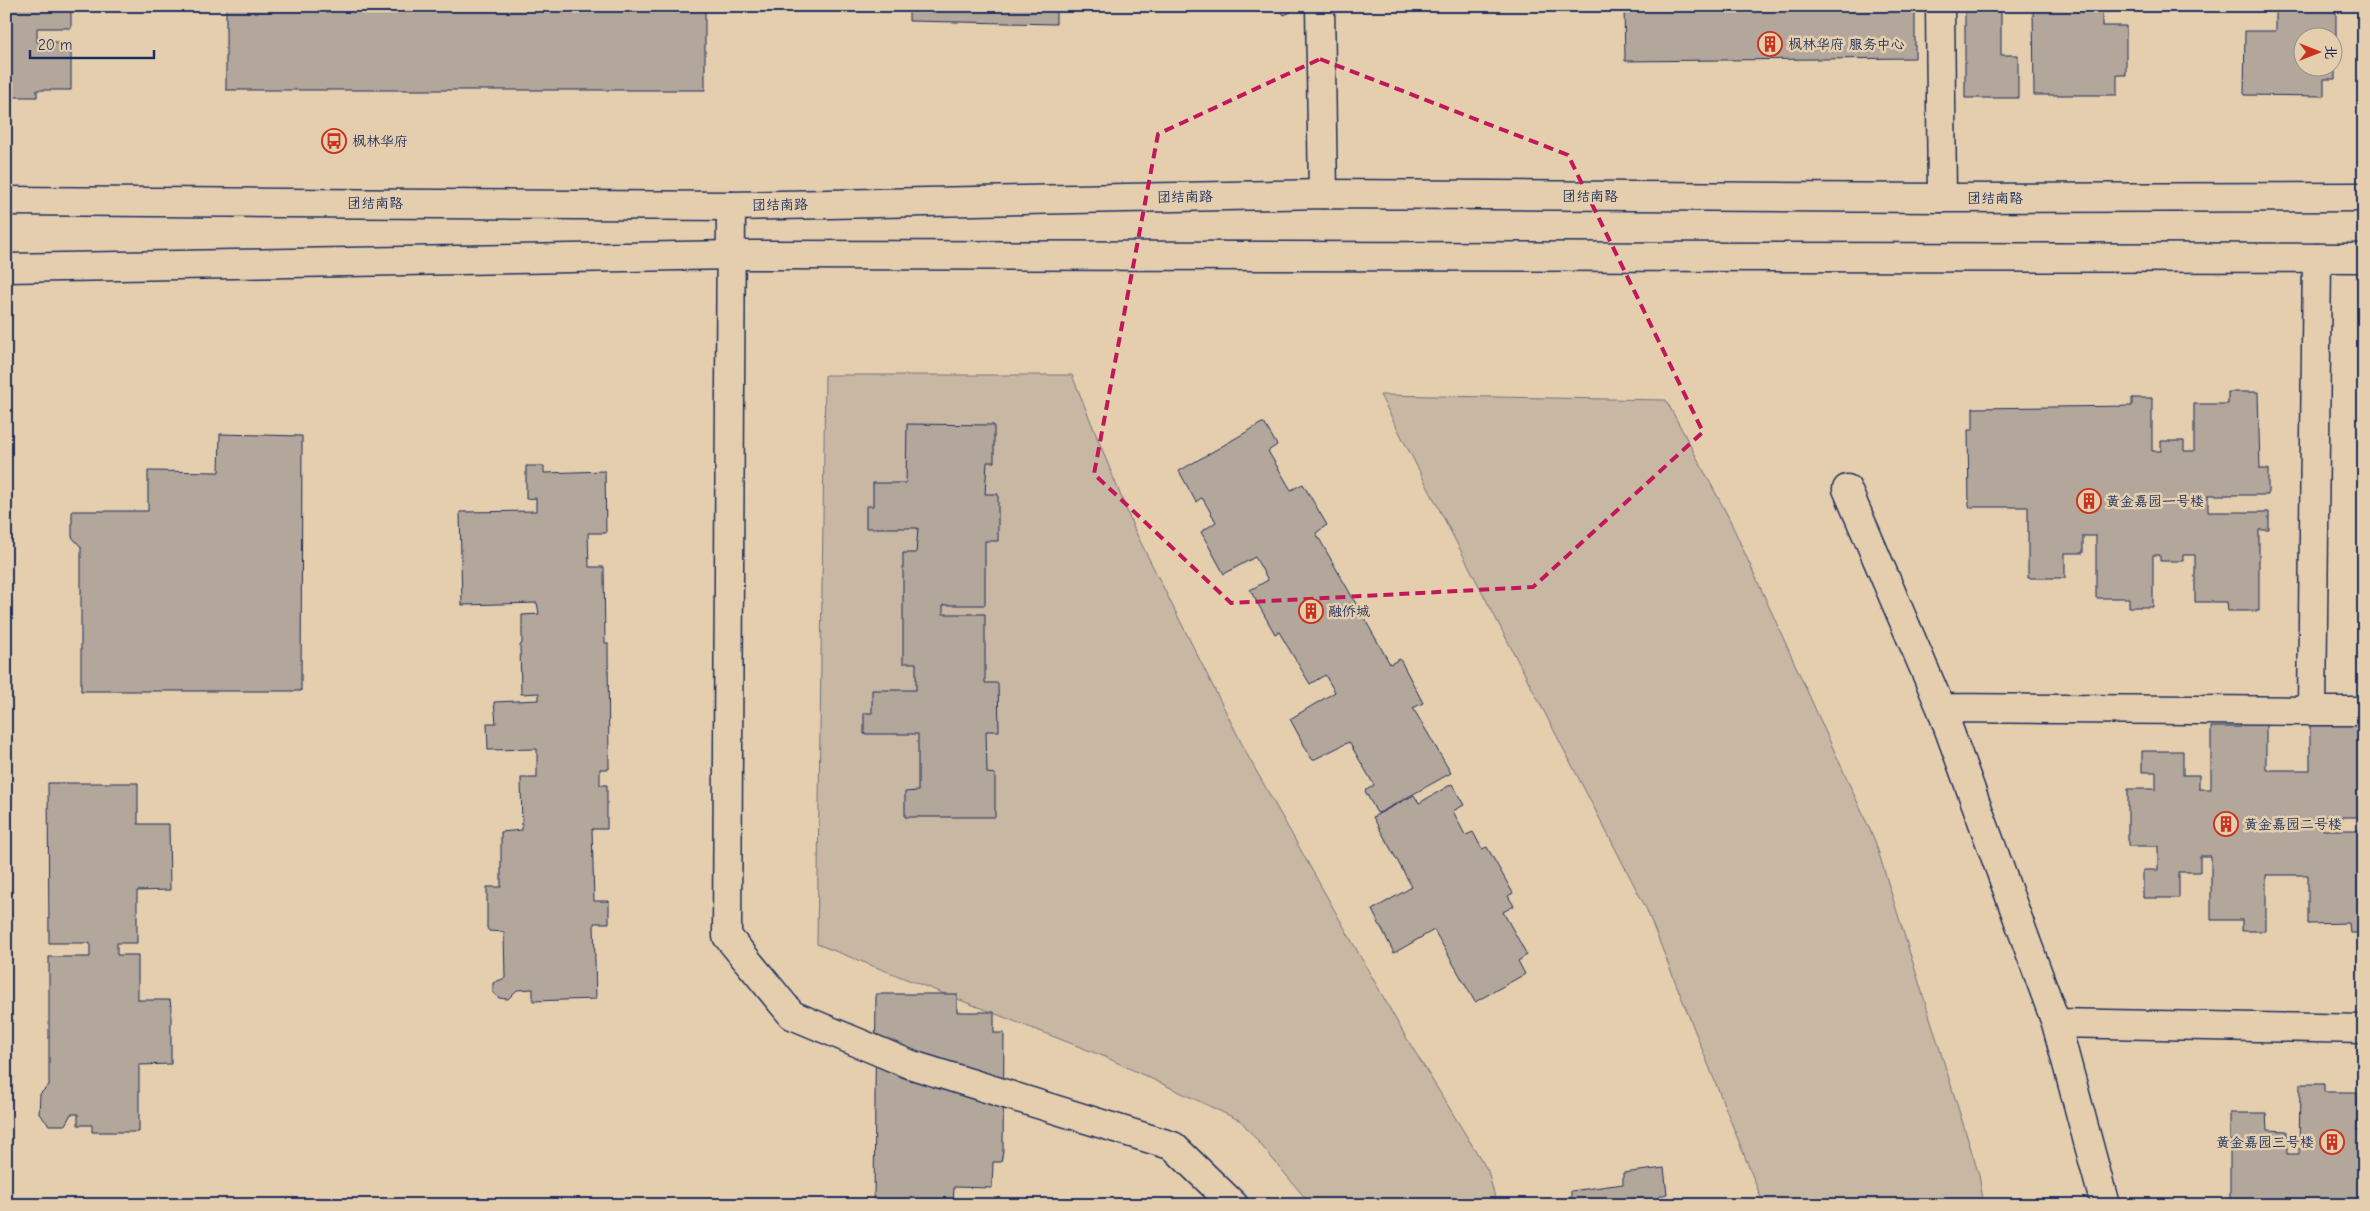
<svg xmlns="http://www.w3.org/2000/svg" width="2370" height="1211" font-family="'Comic Neue','LXGW WenKai TC',sans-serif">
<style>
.green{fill:#c8b7a2;stroke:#727380}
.building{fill:#b3a69a;stroke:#1b2f5e}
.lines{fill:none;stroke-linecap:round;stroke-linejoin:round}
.minor-casing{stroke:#1b2f5e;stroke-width:31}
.secondary-casing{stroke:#1b2f5e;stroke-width:31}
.minor{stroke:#e5ceae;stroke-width:28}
.secondary{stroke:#e5ceae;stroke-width:28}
.marked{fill:none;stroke:#c2185b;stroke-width:4;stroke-dasharray:10 6;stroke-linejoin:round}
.labels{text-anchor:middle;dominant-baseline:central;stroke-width:5;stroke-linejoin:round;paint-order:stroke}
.poi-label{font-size:14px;fill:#1b2f5e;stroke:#e5ceae;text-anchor:start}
.street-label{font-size:14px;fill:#1b2f5e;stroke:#e5ceae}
</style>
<rect width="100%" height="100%" fill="#e5ceae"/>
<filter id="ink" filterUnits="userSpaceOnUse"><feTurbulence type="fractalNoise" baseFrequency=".02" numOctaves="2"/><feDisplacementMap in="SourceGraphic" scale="10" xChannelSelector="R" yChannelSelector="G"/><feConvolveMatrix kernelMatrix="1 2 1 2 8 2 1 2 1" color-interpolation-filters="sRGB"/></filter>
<g filter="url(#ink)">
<path class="green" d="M825 375H1072L1135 531 1249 758 1404 1034 1488 1171 1497 1205H1311L1241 1121 1103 1056 817 944Z
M1380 395 1666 400 1728 516 1875 841 1979 1175 1984 1205H1764L1646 908Z"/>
<path class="building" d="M6 6H71V28H37V42H71V90H37V97H6Z
M226 6H705V90H226Z
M909 6H1056V24L909 21Z
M1276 6H1290L1291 12 1284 15Z
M1624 6H1915V58L1625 61Z
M1965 6H2001V55H2018V98H1965Z
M2033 6H2130L2102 8V26H2126V75H2117V95H2034Z
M2243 6H2336V49H2332V38H2302V68H2332V63H2335V79H2324V96L2244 95 2245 31H2276V8Z
M2228 392H2258L2260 469H2268V495H2208V512H2269V530H2259V611H2228L2227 602H2195V555H2183V561H2160V555H2153V607H2129V598H2096V536H2083V553H2065V578H2028V507H1969L1968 430H1973V408L2132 406V398H2152V451H2161V441H2184V451H2194V404H2228Z
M1262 423H1264L1277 445 1268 451 1291 490 1303 484 1327 525 1316 533 1390 664 1400 659 1423 703 1413 708 1451 773 1381 812 1377 813 1365 791 1374 785 1349 742 1313 760 1311 758 1290 719 1335 692 1325 675 1310 684 1279 632 1275 634 1250 590 1268 580 1255 557 1224 574 1201 532 1216 522 1203 499 1201 498 1196 502 1179 471Z
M907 424 994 425V462H987L985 494H998V541H985V605H943V614H985V683H998L999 731H986L987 773 995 774V817H905V792L918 791V734H864V713H872V690H916V663H903V553H916L918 528H866V506H873V483H906Z
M220 434 302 436 301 691H81V547L72 537V511H148V471L219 472Z
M526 466H544V473L605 471 606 533H588L589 567H604L605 643H608L609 769H600V785H607V829H592L594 901H609V923H594L596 999 533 1001V989L517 990 508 999 499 998 493 993V983L505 978 504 932 489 931 487 928V887H501V832L522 830 521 778H537V749L488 750 487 723H496L494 702 539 700V693L521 694 520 645 522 644V615L539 614 537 603 462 605 460 512 536 511V498L526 499Z
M2345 712H2364V817H2323V830H2364V933H2350L2349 923 2308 924V875H2266V931H2242V920H2211V856H2200V872H2179V898H2143V870H2158V846H2128V789H2156V772H2142V751H2183V775H2199V789H2211V727H2241V714H2266V770H2310V725H2345Z
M48 783H138V824H169L170 890 137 891V943H117V955H138V1000H170L171 1007V1064L139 1065V1132H92V1125H78V1114H71L65 1125H49L39 1114 40 1094 49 1085V957H90V943H49Z
M1452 784 1464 805 1453 811 1464 833 1466 835 1473 832 1482 849 1487 847 1513 893 1508 896 1514 906 1503 912 1527 955 1518 961 1525 974 1475 1002 1434 930 1394 953 1372 910 1412 887 1373 817 1414 795 1419 803Z
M876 994H957V1012H994V1033H1004L1003 1151 1001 1162H993L992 1188 954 1187 953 1205 874 1204Z
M2300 1084H2324V1092H2357V1131H2364V1205H2230V1113H2266L2267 1130 2287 1131V1154H2299Z
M1664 1168 1667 1194 1659 1196 1660 1205H1571V1191L1623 1184V1173Z"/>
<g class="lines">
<defs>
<path id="minor" d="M1320 6 1323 194
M1940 6 1942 198
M731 206 727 936 792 1015 909 1064 1173 1146 1234 1205
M2317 258 2312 711H2364
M1847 489 1941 708 2056 1023 2105 1205
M1941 708 2312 711
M2056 1023 2364 1029"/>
<path id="secondary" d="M6 201 731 206 1323 194 1942 198 2364 197
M6 268 733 255 2364 258"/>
</defs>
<use href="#minor" class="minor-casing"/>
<use href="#secondary" class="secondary-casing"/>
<use href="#minor" class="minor"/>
<use href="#secondary" class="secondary"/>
</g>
</g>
<path class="marked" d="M1320 59 1568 155 1703 432 1533 587 1231 603 1094 474 1158 134Z"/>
<defs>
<symbol id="building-ring" viewBox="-11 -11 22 22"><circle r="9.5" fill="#e5ceae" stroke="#c8321e" stroke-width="1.5"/><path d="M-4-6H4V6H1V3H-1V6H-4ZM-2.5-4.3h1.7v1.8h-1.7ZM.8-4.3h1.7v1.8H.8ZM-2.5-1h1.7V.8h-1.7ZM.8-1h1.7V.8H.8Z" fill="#c8321e"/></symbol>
<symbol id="bus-ring" viewBox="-11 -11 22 22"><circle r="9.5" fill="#e5ceae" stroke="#c8321e" stroke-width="1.5"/><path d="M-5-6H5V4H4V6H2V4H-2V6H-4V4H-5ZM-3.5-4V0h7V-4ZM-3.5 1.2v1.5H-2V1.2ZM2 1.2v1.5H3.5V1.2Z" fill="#c8321e"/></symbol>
</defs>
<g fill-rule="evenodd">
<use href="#building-ring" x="1756" y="30" width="28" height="28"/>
<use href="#bus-ring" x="320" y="127" width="28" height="28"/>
<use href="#building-ring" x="2075" y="487" width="28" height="28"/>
<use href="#building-ring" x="1297" y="597" width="28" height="28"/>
<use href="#building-ring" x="2212" y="810" width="28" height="28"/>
<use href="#building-ring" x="2318" y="1128" width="28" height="28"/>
</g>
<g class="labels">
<g class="poi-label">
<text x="1788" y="44">枫林华府 服务中心</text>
<text x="352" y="141">枫林华府</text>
<text x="2106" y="501">黄金嘉园一号楼</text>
<text x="1328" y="611">融侨城</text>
<text x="2244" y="824">黄金嘉园二号楼</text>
<text x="2314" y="1142" text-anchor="end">黄金嘉园三号楼</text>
</g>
<g class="street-label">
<text x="1590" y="196">团结南路</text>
<text transform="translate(1185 197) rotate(-1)">团结南路</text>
<text x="1995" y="198">团结南路</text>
<text x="375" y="203">团结南路</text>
<text transform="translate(780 205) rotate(-1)">团结南路</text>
</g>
</g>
<rect width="2370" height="1211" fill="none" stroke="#e5ceae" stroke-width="25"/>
<rect x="12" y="12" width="2345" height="1186" fill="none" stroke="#1b2f5e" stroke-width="2" filter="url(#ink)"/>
<g transform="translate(2318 52) rotate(90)"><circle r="24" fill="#e5ceae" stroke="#948e8e"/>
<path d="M0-4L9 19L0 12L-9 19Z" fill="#c8321e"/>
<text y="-8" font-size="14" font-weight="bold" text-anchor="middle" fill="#1b2f5e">北</text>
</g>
<path d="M30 50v8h124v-8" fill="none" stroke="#1b2f5e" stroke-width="2.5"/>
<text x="38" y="50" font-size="15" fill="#1b2f5e" stroke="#e5ceae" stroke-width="4" paint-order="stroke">20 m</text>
</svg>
